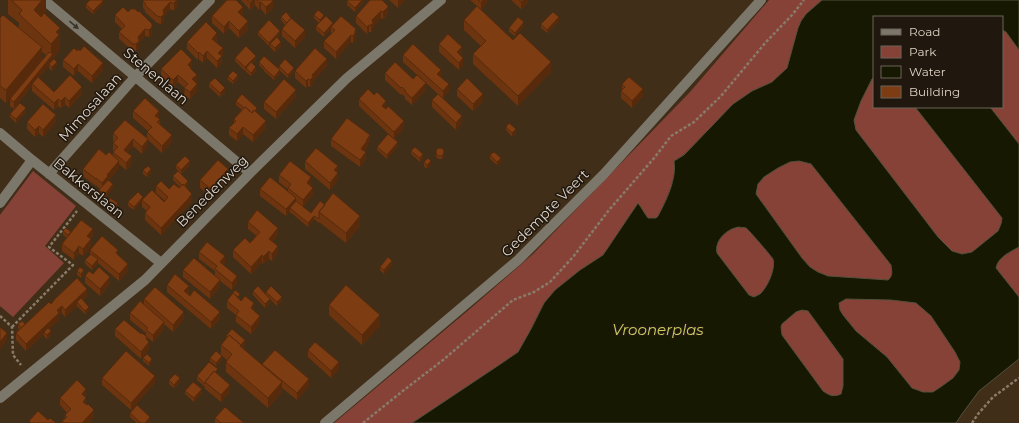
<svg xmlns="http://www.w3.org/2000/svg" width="1019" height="423" font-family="Montserrat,sans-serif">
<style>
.green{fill:#874238}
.water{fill:#171801;stroke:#53503c;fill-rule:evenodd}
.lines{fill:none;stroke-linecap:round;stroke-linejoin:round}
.path{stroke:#8a7b69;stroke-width:2.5;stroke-dasharray:3 2;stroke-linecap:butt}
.minor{stroke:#7c776b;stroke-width:10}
.wall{fill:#6c340f}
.shaded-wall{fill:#582a0c}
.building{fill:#7d3c11;stroke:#582a0c}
.oneway{fill:#3c342b}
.labels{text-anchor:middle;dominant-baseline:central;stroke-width:3;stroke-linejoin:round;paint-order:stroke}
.street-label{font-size:14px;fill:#dfd3c6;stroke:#20180f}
.water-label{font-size:15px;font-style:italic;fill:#cbcd5e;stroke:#20180f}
</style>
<rect width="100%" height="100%" fill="#402e18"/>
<path class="green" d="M769 0H822L806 14 801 21 798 28 787 68 772 82 752 91 683 155 674 161C677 179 666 200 658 216L656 218H648C644 213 642 208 638 204L603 255 580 270 555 290 544 303 531 329 518 352 499 365 412 423H334L471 308 533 254 690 92Z
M1002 30 1006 32 1019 50V144L990 107H1002Z
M874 77V107H915L1002 218 1001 224 998 231 972 252 962 254 952 251 938 237 855 130 854 120 861 101 872 79Z
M799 161 811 164 891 265C892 272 893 276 888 280L828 276 818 272 810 267 802 258 756 194 758 184 764 177 778 168 790 162Z
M33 171 76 206 45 246 64 263 13 317 0 306V215Z
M739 227C742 228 744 227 746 228 750 230 771 255 773 259 776 269 767 288 760 294 758 295 756 296 754 297L749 295 717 254C717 253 716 247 717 246 719 236 730 228 739 227Z
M1019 247V297L996 268C998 257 1010 253 1019 247Z
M846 299 891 300 916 303 931 316 955 352 960 362 959 370 953 378 942 386 933 392H923L912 388 887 357 856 331 843 315 840 310 839 303Z
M802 310 808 311 843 359V386L841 394C834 397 830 396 823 391L782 335 781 326 782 324 796 312Z"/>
<path class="water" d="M822 0H1019V50L1006 32 1002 30V17H874V77L872 79 861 101 854 120 856 130 938 237 952 251 962 254 972 252 998 231 1001 224 1002 218 915 107H990L1019 144V247C1010 252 998 257 996 268L1019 297V359L979 391 962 414 956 423H412L499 365 518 352 531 329 544 303 555 290 580 270 603 255 638 203C642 208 644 213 648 218H656L658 216C666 201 677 179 674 161L684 155 733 104 752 91 772 82 787 68 798 28 801 21 806 14ZM799 161 811 164 891 265C892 272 893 276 888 280L828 276 818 272 810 267 802 258 756 194 758 184 764 177 778 168 790 162ZM739 227C741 228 744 227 746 228 749 230 771 256 773 259 776 269 767 288 760 294 758 295 756 296 754 297L749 295 717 253C717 253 716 247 717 246 719 236 730 228 739 227ZM846 299 891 300 916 303 931 316 955 352 960 362 959 370 953 378 942 386 933 392H923L912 388 887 357 856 331 843 315 840 310 839 303ZM802 310 808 311 843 359V386L841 394C834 397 830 396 823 391L782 335 781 327 782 324 796 312Z"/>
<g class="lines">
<path class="path" d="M0 316 12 327 13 355 21 365
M12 327 73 265 49 247 77 211
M363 423 404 390 443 360 513 300 534 292 550 282 573 257 609 210 655 157 671 136 694 122 721 96 766 42 792 15 804 0
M972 423 978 414 993 397 1019 378"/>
<path class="minor" d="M44 0 250 173
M0 133 32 160 161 263
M49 174 135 77 210 0
M0 203 32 160
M0 398 145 280 250 173 347 78 441 0
M325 423 518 260 604 174 761 0"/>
</g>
<path class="wall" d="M8 0H46V12L44 14 60 44 59 45V51L53 59V60L57 65 52 71 49 68V65L39 78 54 92 82 94 69 108 65 104 61 108 58 106 54 110 32 91V86L14 109 10 106V99L46 55 42 52V59L6 103 0 98V18L19 28V23L8 14Z
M143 0H177V7L174 10H172L170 9 164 16V21L161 24 157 23 145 12V10L143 8Z
M241 0H273V8L266 15 261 9 259 10 255 5 250 10Z
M364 0V1L355 12 347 5V1Z
M389 0H405L398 8Z
M470 0H487V3L481 10 513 40 551 72 518 106 473 64V54L481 46 464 30V20L477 6Z
M511 0H528V2L521 9Z
M86 4H103L93 14 86 8Z
M388 6V14L383 19 381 18 373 27V30L371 32H369L367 34 356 23V16Z
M131 9 152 34 149 37 145 36 139 43V48L136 51H133L119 39V32L122 29 115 22V15L128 12Z
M243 14 241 15 248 29 239 38 229 28 224 34 212 23V16Z
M314 15 324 18 333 24 356 36 355 37V40L353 43 351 42 336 59 324 48V41L331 34V29L324 37 316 30V26L319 23 314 18Z
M281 17 305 37 295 48 282 36V29L285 25 281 20Z
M559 21 547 33 541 28V24Z
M524 26 515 36 509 32V28Z
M258 32 280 35 277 38 281 46 275 52 270 47V45L269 46 258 35Z
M217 40 216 42 223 55 222 56V63L217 68 207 58 203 63 199 59 198 60 187 49V42Z
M439 44 462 54 460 56 463 65 459 70 439 52Z
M77 51 103 70 92 83 78 71 74 76 63 67V60Z
M403 55 441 77 449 91 443 98 462 123 456 130 432 107V100L438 94 403 62Z
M235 58 256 60 252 63 256 71 251 76 246 72V70L245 71 235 61Z
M259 62 279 69V66L294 72 288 78 280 71V74L274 80 264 71V70L259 65Z
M327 66 313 81V84L310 87 308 86 306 88 295 78V71Z
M192 67 191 69 197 82 196 83 197 91 190 99 184 95 185 88 178 82 173 87 161 76V69Z
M385 73 413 79 426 90 412 105 405 99V97L402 94 401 95 385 80Z
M228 76 238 79 233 84 228 80Z
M209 83 225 92 220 97 209 87Z
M622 84 643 96 632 108 621 98V91L622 90Z
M457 89 483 101 473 111 457 96Z
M296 97 276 119 264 109V102Z
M359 99 386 108 404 128 394 139 359 106Z
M236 101 257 112 256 113 266 128 253 142 243 134 237 141 229 135V128L234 123V119L242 110 236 105Z
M133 111 159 118V119L160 124 172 142 162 153 148 140V146L142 154 133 146 127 153 132 164 126 170 119 164V168L109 180 113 188 105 198 99 193V190L100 189 96 185V186L83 176V169L106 155 113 156V152L114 151 113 150V143L114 142 113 141V133L147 139V132L148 131 133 118Z
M26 112 16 123 10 117V114Z
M27 122H56L43 137 39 133 35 137 27 129Z
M506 127 516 133 512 137 506 130Z
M331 139 370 142 367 147V148L365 151 366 159 360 167 331 146Z
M398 146 387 159 377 150V147Z
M436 150 444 156 442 159H439L436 157Z
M411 151 423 158 420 162 411 154Z
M490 155 501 162 497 165 490 159Z
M305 161 338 172V180L330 190 305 169Z
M424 162 431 164 427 169 424 166Z
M176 165H190L181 174 188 185 186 187 192 201 189 204V205L161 235 145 220V213L147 211 142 207V201L134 210 128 206V202L143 199 164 202 165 201 156 193V186L169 189 179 188 180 187 173 180V176L178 171 176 168Z
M143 170 151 173 147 177 143 174Z
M279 175 311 184 310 186 313 195 303 207 311 213 325 205 360 226 346 243 319 222V223L314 219 308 227 290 212V211L286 216 260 196V189L288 191V189L279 182Z
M228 176 211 196 200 188V180Z
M106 204 118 207 113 213 106 207Z
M248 222 278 235 272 242 278 253 272 261 269 259 263 264 262 262 251 274 233 257V250L250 243 257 236 248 229Z
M63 231 93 236 91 239V246L83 256 79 253 74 260 62 251V244L67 238 63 235Z
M90 250 118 256 128 271 119 281 98 263 92 270 85 264V260L90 255Z
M199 252 225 263 223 265 237 283 232 290 220 281V287L210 299 183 277V270L215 275V271L199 259Z
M392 265 384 274 380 270V267Z
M77 271 84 274 81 278 77 275Z
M93 274 110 284 100 296 85 283V276Z
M167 285 189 293 188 294 220 319 211 329 167 292Z
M253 291 266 295V292L282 300 277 306 270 299V303L265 308 253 295Z
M87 296 83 300 89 310 85 314 77 306 65 317 62 313 59 315V320L49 329 51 335 47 339 44 336V334L26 351 16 340V333L19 329 18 328V324H25L51 304 55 300V299Z
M240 298 239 299 254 311 260 323 251 334 236 322V315L227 308V301Z
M144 299 184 319 173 332 164 324V329L153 342 147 337 149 349 141 359 115 336V329L141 334 146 337V333L130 320V313L144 305Z
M329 305 380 326 362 345 329 315Z
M226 336 245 344 242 347 262 365V364L309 386 297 400 282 388V392L268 408 226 372V362L227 360 221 355V345L226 339Z
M308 350 339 369 331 378 308 357Z
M143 358 152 362 149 366 143 361Z
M210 358 222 360 216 366 210 361Z
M218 373 217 374 230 392 221 402 205 389V387L197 380V376Z
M102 378 155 383 131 410 102 385Z
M169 380 180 382 174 388 169 384Z
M185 391 202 393 194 402 185 394Z
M86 396V405L94 417 89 423H62V421L65 418V415L67 413 60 405V398Z
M130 413 150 421 149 423H137L130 417Z
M215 418 244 423H215Z"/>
<path class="shaded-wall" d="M42 0H46V12L34 26V10Z
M177 0V7L174 10V3Z
M253 0H255V5L250 10V3Z
M362 0H364V1L355 12V8Z
M399 0H405L398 8V1Z
M483 0H487V3L481 10V3Z
M524 0H528V2L521 9V2Z
M103 1V4L93 14V11Z
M273 1V8L266 15V7Z
M170 2V9L164 16V21L161 24V17L163 10Z
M261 2V9L259 10V3Z
M243 7V14L238 19V12Z
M388 7V14L383 19V12Z
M381 11V18L373 27V30L371 32V25L372 20Z
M324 15V19L320 24V20Z
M559 17V21L547 33V30Z
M229 21V28L224 34V27Z
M248 21V29L239 38V31Z
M524 22V26L515 36V33Z
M333 23V27H331V29L324 37V33Z
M369 25V32L367 34V27Z
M152 27V34L149 37V30Z
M60 28V44L59 45V51L53 59V61L33 85 32 84V86L14 109V102L51 56V44L56 32Z
M145 29V36L139 43V48L136 51V44L138 37Z
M356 29V36L355 37V40L353 43V36L355 31Z
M305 30V37L295 48V41Z
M280 31V35L271 44H270V45L269 46V43Z
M217 33V40L212 46V39Z
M351 35V42L336 59V52Z
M281 42V46L275 52V48Z
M42 47V59L6 103V90Z
M462 47V54L457 59V52Z
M223 48V55L221 57 222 56V63L217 68 218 53Z
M207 51V58L203 63V56Z
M199 52V59L198 60V53Z
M256 56V60L247 69 246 68 245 71V67Z
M463 58V65L459 70V63Z
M327 59V66L313 81V84L310 87V80L312 75Z
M192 60V67L191 69V75L188 65Z
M57 62V65L52 71V67Z
M551 62V72L518 106V96Z
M103 63V70L92 83V76Z
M78 64V71L74 76V69Z
M256 67V71L251 76V73Z
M294 68V72L288 78V75Z
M280 70V74L274 80V77Z
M441 70V77L437 74Z
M178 75V82L173 87V80Z
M197 75V82L192 86V79Z
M238 75V79L233 84V81Z
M308 79V86L306 88V81Z
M426 83V90L412 105V98Z
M197 84V91L190 99V92Z
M449 84V91L443 98V91Z
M82 87V94L69 108V101Z
M225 88V92L220 97V93Z
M643 89V96L636 104V97Z
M296 90V97L276 119V112Z
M483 94V101L473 111V104Z
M636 96V103L632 108V101Z
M65 97V104L61 108V101Z
M58 99V106L54 110V103Z
M386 101V108L382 113V106Z
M26 108V112L16 123V119Z
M159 111V118L155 123V116Z
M56 115V122L43 137V130Z
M462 116V123L456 130V123Z
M266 121V128L253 142V135Z
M404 121V128L394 139V132Z
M39 126V133L35 137V130Z
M243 127V134L237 141V134Z
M516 129V133L512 137V133Z
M172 135V142L162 153V146Z
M370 135V142L367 147V148L361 156V149Z
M133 139V146L124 157V150Z
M148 139V146L142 154V147Z
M398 142V146L387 159V155Z
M366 152V159L360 167V160Z
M444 153V156L442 159V155Z
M423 154V158L420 162V158Z
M132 156V164L126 170V163Z
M501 158V162L497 165V162Z
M119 161V168L108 181 102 190V183L107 175Z
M190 161V165L181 174V170Z
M431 161V164L427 169V165Z
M338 166V173L334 170Z
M151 169V173L147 177V174Z
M228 169V176L211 196V189Z
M338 173V180L330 190V183Z
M311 177V184L307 190V183Z
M188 181V185L184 190V186Z
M113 184V188L105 198V194Z
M313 188V195L303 207V200Z
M192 194V201L189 204V205L161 235V228Z
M143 197V200H142V201L134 210V207Z
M296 198V205L290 208V211L286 216V209Z
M118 203V207L113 213V209Z
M314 216V219L308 227V223Z
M360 216V226L346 243V233Z
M278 228V235L269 246V239Z
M93 229V236L87 243V236Z
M91 239V246L83 256V249Z
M79 246V253L74 260V253Z
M278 246V253L272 261V254Z
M118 250V257L116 253Z
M269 251V259L263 264V257Z
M262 255V262L251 274V267Z
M225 256V263L220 269V262Z
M98 259V263L92 270V266Z
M392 261V265L384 274V270Z
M128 264V271L119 281V274Z
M84 270V274L81 278V274Z
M237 276V283L232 290V283Z
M110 277V284L100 296V289Z
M220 280V287L210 299V292Z
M189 286V293L184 298V291Z
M87 289V296L79 304 77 302V306L65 317V310Z
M282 297V300L277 306V302Z
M270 299V303L265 308V304Z
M254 303V311L251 308Z
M62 306V313L59 315V320L45 333 44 332V334L26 351V344Z
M89 307V310L85 314V311Z
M184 312V319L173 332V325Z
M220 312V319L211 329V322Z
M380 315V326L362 345V335Z
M260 316V323L251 334V327Z
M164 322V329L153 342V335Z
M51 331V335L47 339V335Z
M7 333V340L0 349V342Z
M147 337V344L149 342V349L141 359V352L146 339Z
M245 340V344L241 348 239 347Z
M222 356V360L216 366V363Z
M152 359V362L149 366V363Z
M339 362V369L331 378V371Z
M155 376V383L131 410V403Z
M180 378V382L174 388V385Z
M309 379V386L297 400V393Z
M282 382V392L268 408V398Z
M230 385V392L221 402V395Z
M86 389V396L82 401V394Z
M202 389V393L194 402V398Z
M86 398V405L83 402Z
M94 410V417L89 423H82Z
M150 417V421L149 423H145Z"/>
<path class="building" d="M11 0H42L34 10 41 17 44 13 60 28 56 32 59 35 51 44 19 14 22 10Z
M90 0H103V1L93 11 86 4Z
M143 0H177L174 3H172L170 2 163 10 164 14 161 17 157 16 145 5 146 4 143 1Z
M227 0H236L243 7 238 12 248 21 239 31 229 21 224 27 212 16Z
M247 0H253L250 3Z
M257 0H273V1L266 7 261 2 259 3Z
M348 0H362L355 8 347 1Z
M370 0H382L388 6V7L383 12 381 11 372 20 373 23 371 25H369L367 27 356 16Z
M478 0H483L481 3Z
M519 0H524L521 2Z
M477 6 513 40 520 33 551 62 518 96 473 54 486 41 464 20Z
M123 7 128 12 131 9H135L138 12 139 11 152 24V27L149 30 145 29 138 37 139 41 136 44H133L119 32 125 26 115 15Z
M318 10 324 15 320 20 314 15Z
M286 12 291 18 287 23 281 17Z
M553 12 559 17 547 30 541 24Z
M3 15 42 47 6 90 0 86V18Z
M326 16 333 23 324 33 316 26Z
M341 16 356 29 355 31V33L353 36 351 35 336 52 324 41 335 30 331 27Z
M518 17 524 22 515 33 509 28Z
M291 18 305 30 295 41 282 29Z
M269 20 280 31 269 43 258 32Z
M206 22 217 33 212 39 223 48 218 53 222 56 217 61 207 51 203 56 199 52 198 53 187 42Z
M448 34 462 47 457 52 463 58 459 63 439 44Z
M277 37 281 42 275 48 270 44Z
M413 44 441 70 437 74 449 84 443 91 403 55Z
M84 46 103 63 92 76 78 64 74 69 63 60 74 48 77 51 78 49 80 51Z
M246 46 256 56 245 67 235 58Z
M315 48 327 59 312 75 313 77 310 80 308 79 306 81 295 71Z
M181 49 192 60 188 65 191 68H190L197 75 192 79 197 84 190 92 184 88 188 84 178 75 173 80 161 69Z
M49 52 53 54 14 102 10 99Z
M264 56 280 70 274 77 264 68V67L259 62Z
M54 59 57 62 52 67 49 64Z
M285 59 294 68 288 75 279 66Z
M251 62 256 67 251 73 246 68Z
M395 62 413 79 417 75 426 83 412 98 405 92 406 91 402 87 401 88 385 73Z
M233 71 238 75 233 81 228 76Z
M70 75 82 87 69 101 65 97 61 101 58 99 54 103 32 84 38 77 54 92Z
M629 77 643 89 632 101 621 91 625 87 622 84Z
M215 78 225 88 220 93 209 83Z
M467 78 483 94 473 104 457 89Z
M284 79 296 90 276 112 264 102Z
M368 89 374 95 377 92 386 101 382 106 386 109 388 106 404 121 394 132 359 99Z
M242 94 257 108 255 111 254 110 252 113 245 107 244 108 236 101Z
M438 94 462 116 456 123 432 100Z
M145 98 159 111 155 116 160 119 157 122 172 135 162 146 147 132 152 127 133 111Z
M20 103 26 108 16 119 10 114Z
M43 104 56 115 43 130 39 126 35 130 27 122Z
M245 107 252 113 254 110 266 121 253 135 243 127 237 134 229 128 236 121 234 119Z
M347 118 370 135 366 141H367L361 149 366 152 360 160 331 139Z
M125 120 148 139 142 147 133 139 124 150 132 156 126 163 113 152 118 147 113 143 118 138 113 133Z
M509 123 516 129 512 133 506 127Z
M388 134 398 142 387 155 377 147Z
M415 147 423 154 420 158 411 151Z
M316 148 338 166 334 170 338 173 330 183 305 161Z
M436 152a4 4 0 1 1 8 0a4 4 0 1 1-8 0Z
M99 149 106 155 109 152 119 161 107 175 108 176 102 183 96 178V179L83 169Z
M494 152 501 158 497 162 490 155Z
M185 156 190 161 181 170 176 165Z
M428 158 431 161 427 165 424 162Z
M218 160 228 169 211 189 200 180Z
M290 161 311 177 307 183 313 188 303 200 288 188 291 184 279 175Z
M148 166 151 169 147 174 143 170Z
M178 171 188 181 184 186 183 184 182 185 173 176Z
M270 177 296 198 286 209 260 189Z
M108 180 113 184 105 194 99 190Z
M161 181 169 189 174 184 179 188 183 184 192 194 189 197V198L161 228 145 213 150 207 142 200 152 190 164 202 168 197 156 186Z
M138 192 143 197 134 207 128 202Z
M333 193 360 216 346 233 319 212Z
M110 198 118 203 113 209 106 204Z
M296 201 311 213 320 201 325 205 319 212V219L314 216 308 223 290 208Z
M257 210 278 228 269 239 278 246 272 254 269 251 263 257 262 255 251 267 233 250 245 238 250 243 260 232 248 222Z
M81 220 93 229 87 236 91 239 83 249 79 246 74 253 62 244Z
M66 228 71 232 68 235 63 231Z
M102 236 118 250 116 253 128 264 119 274 90 250Z
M207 242 225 256 220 262 237 276 232 283 215 269 217 266 199 252Z
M91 254 98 259 92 266 85 260Z
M388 257 392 261 384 270 380 267Z
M194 258 220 280 210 292 183 270Z
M80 267 84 270 81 274 77 271Z
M99 267 110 277 100 289 85 276 89 271 93 274Z
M175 274 189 286 184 291 190 296 194 290 220 312 211 322 167 285Z
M77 278 87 289 65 310 62 306 57 310 59 313 26 344 16 333 49 302 51 304 55 299Z
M346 285 380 315 362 335 329 305Z
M258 286 270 299 265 304 253 291Z
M271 286 282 297 277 302 266 292Z
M155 287 184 312 173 325 144 299Z
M235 290 240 294 238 297 233 293Z
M233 293 241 301 245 296 254 303 251 308 260 316 251 327 236 315 239 311 227 301Z
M81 298 89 307 85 311 77 302Z
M140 301 164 322 153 335 146 330 148 328 130 313Z
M124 320 141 334 142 333 147 337 146 339 149 342 141 352 115 329Z
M22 321 25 324 21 328 18 324Z
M0 327 7 333 0 342Z
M48 328 51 331 47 335 44 332Z
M232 329 245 340 241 345 229 335 227 337 226 336Z
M229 335 241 345 240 346 282 382 268 398 226 362 232 354 221 345Z
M315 342 339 362 331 371 308 350Z
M275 350 309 379 297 393 262 364Z
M126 351 155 376 131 403 102 378Z
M216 351 222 356 216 363 210 358Z
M147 354 152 359 149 363 143 358Z
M209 362 218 369 215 372 214 371 205 382V384L197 376Z
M214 371 230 385 221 395 205 382Z
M175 374 180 378 174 385 169 380Z
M77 380 86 389 82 394 86 398 83 402 87 405 88 404 94 410 82 423H65L62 421 67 417 65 415 71 409 60 398Z
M193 382 202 389 194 398 185 391Z
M137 405 150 417 145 423H141L130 413Z
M225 407 244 423H221L215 418Z
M38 411 48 420 50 418 56 423H31L29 421Z"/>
<defs><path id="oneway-solid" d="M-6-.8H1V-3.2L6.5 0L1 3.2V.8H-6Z"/></defs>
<use class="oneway" href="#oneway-solid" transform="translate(74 25) rotate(40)"/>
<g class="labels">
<g class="street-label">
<text transform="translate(156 76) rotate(40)">Stenenlaan</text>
<text transform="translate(90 107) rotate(-48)">Mimosalaan</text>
<text transform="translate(89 188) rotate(39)">Bakkerslaan</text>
<text transform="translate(212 191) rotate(-45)">Benedenweg</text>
<text transform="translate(545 213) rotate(-45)">Gedempte Veert</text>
</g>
<g class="water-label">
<text x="658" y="329">Vroonerplas</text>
</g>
</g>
<rect x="873" y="16" width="130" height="92" fill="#20180f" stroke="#6c6358"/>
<rect x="881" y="29" width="20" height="6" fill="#7c776b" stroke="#6c6358"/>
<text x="909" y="36" font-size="12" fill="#dfd3c6">Road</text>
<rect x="881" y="46" width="20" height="12" fill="#874238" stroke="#6c6358"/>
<text x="909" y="56" font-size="12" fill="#dfd3c6">Park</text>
<rect x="881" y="66" width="20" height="12" fill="#171801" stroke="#6c6358"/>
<text x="909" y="76" font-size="12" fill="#dfd3c6">Water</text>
<rect x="881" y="86" width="20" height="12" fill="#7d3c11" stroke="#6c6358"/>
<text x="909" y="96" font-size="12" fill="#dfd3c6">Building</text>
</svg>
